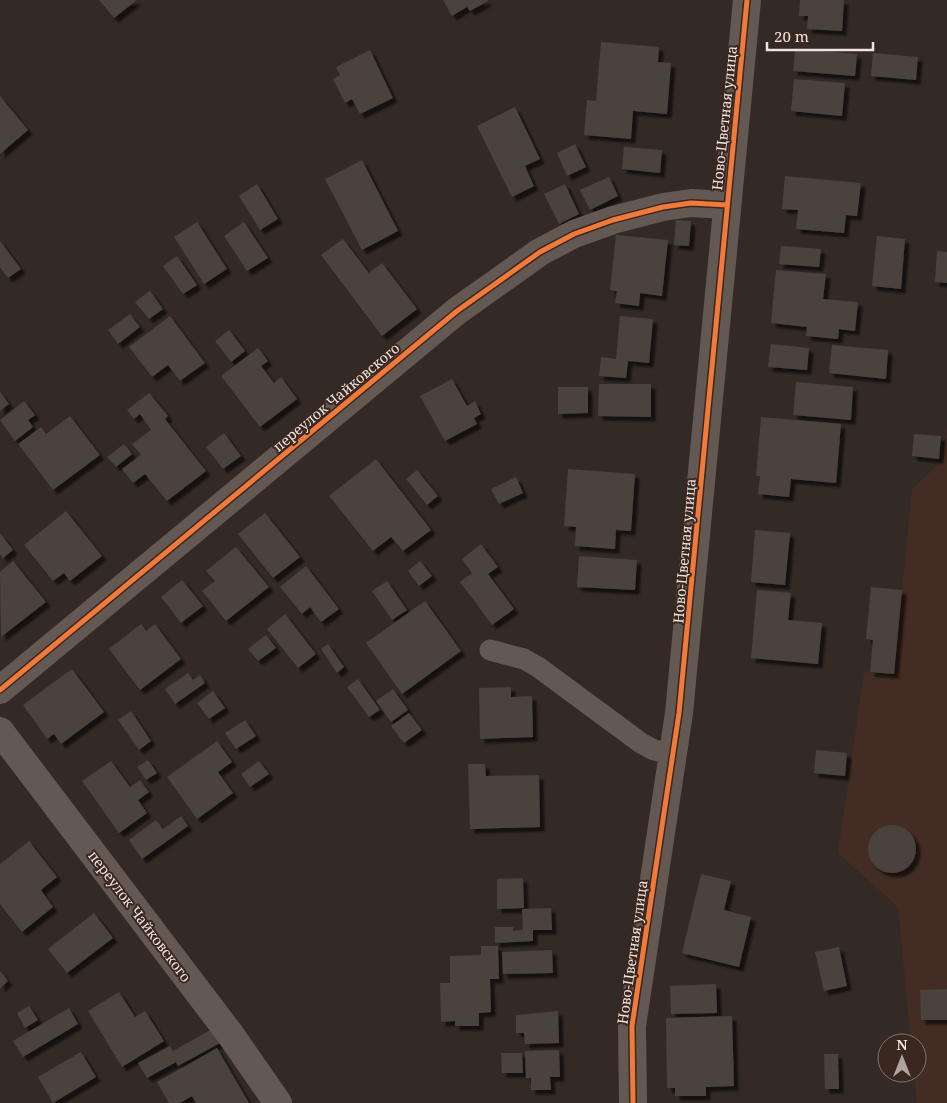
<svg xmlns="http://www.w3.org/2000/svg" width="947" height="1103" font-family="'Noto Serif',serif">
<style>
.built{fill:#422c23}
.building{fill:#4a423e;filter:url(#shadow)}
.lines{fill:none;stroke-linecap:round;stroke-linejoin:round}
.service{stroke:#645853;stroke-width:21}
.minor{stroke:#645853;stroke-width:28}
.cycleway-casing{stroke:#392720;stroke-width:8}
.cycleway{stroke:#f17a3a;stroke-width:5}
.labels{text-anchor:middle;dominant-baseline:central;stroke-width:4;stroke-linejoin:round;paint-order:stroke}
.street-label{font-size:14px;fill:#f0e4df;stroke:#392720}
</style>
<defs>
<filter id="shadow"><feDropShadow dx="4.5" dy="4.5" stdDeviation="1" flood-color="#0009"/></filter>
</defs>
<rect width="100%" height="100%" fill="#332a26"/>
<path class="built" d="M947 425V1103H917L914 1073H917V1043H911L898 907 838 853 864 672 894 674 912 489 944 459Z"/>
<path class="building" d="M99 0H137L114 18Z
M443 0H487L488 1 470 11 467 7 452 16Z
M800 0H844L842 31 807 29 808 16H799Z
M601 42 659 47 658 62 671 63 667 114 633 111 631 139 584 135 587 100 596 101Z
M795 49 857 54 855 76 793 71Z
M370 50 393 98 360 114 352 99 345 103 333 79 340 75 336 67Z
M873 53 918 57 916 80 871 76Z
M794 79 845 83 842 116 791 111Z
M0 96 28 130 0 154Z
M515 107 540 159 525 166 534 186 512 197 477 126Z
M575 144 586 167 567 176 557 153Z
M624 147 662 150 660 173 622 169Z
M362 160 398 231 362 250 325 179Z
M785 176 861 183 857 216 846 215 844 233 796 229 798 210 782 209Z
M609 177 618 196 590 210 580 190Z
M257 184 278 219 260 230 239 196Z
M565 184 579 214 559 224 544 194Z
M676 220 691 221 689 246 674 245Z
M197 222 227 269 204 284 174 237Z
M244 222 268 258 247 271 224 236Z
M616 235 668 240 662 296 640 293 639 306 615 303 617 291 610 290Z
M877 236 905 239 901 289 872 286Z
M343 239 369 273 382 263 417 309 382 336 321 255Z
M0 241 21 269 8 278 0 267Z
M781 246 821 249 819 267 779 264Z
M937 251 947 252V283L935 282Z
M177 256 197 285 183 294 163 266Z
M776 270 826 274 823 299 858 302 855 331 839 329 838 339 806 336 807 327 771 323Z
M150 291 163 309 149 319 135 302Z
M130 314 140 327 118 344 108 330Z
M170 316 205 363 180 381 168 365 152 377 129 347Z
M620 316 653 319 649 363 628 361 626 378 599 376 601 357 616 359Z
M229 330 245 351 231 362 215 341Z
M771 344 809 348 807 370 768 367Z
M832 345 888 350 886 379 829 373Z
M258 348 268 361 261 366 274 383 281 377 297 399 260 427 221 376Z
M452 379 467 406 475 401 481 414 474 418 477 424 445 441 420 396Z
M796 382 853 387 851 420 793 415Z
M599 384H651V417L598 416Z
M558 387H588V413L558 414Z
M0 392 9 404 0 411Z
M149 393 168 416 165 419 206 471 167 501 145 474 133 483 122 469 141 455 132 444 151 430 140 414 134 419 127 410Z
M24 401 35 415 28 420 33 427 15 441 0 420Z
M70 416 100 455 53 490 18 444 41 427 46 434Z
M761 417 841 424 836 483 791 479 789 497 758 494 760 476H756Z
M224 433 241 456 223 469 206 447Z
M914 434 941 436 939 459 912 456Z
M124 444 132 454 116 467 107 457Z
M376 459 431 530 403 551 391 537 373 551 329 496Z
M568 469 635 474 631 531 616 530 615 549 575 546 576 527 564 526Z
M417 470 438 496 427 505 406 479Z
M516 477 523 493 499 504 491 489Z
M66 511 102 556 70 581 64 573 53 581 24 545Z
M265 513 300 557 273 578 238 534Z
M755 530 790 533 785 585 751 582Z
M0 533 13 550 3 558 0 554Z
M481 544 498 567 488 574 514 609 492 625 460 582 472 573 462 559Z
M236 547 269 587 226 621 202 591 215 581 206 571Z
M579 556 637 560 635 590 577 587Z
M13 561 46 602 1 637 0 572Z
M420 561 432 576 419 586 408 571Z
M306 566 339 609 321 622 310 607 302 614 280 587Z
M182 580 203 606 181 623 161 597Z
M387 581 407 610 392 620 372 591Z
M871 587 902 590 894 674 870 672 873 640 866 639Z
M757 590 791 593 788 620 822 623 818 664 751 658Z
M425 601 461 651 402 694 366 643Z
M285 614 316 654 298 668 267 629Z
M141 624 146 631 155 624 181 659 140 690 109 649Z
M266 635 276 648 258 661 248 649Z
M328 644 344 667 337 673 321 649Z
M72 669 104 712 61 744 54 734 47 739 23 705Z
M188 673 193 680 200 675 205 683 175 704 165 689Z
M358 679 380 710 369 717 347 687Z
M511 687V697L532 696 533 737 480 739 479 688Z
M393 689 408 710 391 722 376 701Z
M213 691 225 708 209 719 197 703Z
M131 711 151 741 139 750 118 720Z
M409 713 422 730 404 743 391 726Z
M245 720 256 736 236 749 225 733Z
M217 741 232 762 218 772 233 793 197 819 167 777Z
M816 750 847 753 845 776 814 773Z
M148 760 157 773 146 780 137 767Z
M111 761 130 787 140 780 149 792 138 800 147 813 119 833 82 781Z
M259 761 269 774 250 787 241 774Z
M468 764H485L486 776 539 775 540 827 470 829Z
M181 816 188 826 142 859 129 840 156 820 163 829Z
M868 849a24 24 0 1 1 48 0a24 24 0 1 1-48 0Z
M29 841 57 877 41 890 53 907 22 932 0 904V864Z
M701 874 731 881 724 910 751 917 739 967 682 953Z
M523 878 524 908 497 909V879Z
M551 908 552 930H533V941L495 943V927H513V931L523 930 522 909Z
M94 913 113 938 67 973 48 949Z
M481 946H498L499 979H490L491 1012 479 1013V1026H455V1021L441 1022 440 983H450V956L481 955Z
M839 947 847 986 824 991 815 952Z
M552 950 553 973 503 974 502 952Z
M0 971 8 981 0 988Z
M716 984 717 1013 671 1014 670 986Z
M947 989V1020H921L920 990Z
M119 992 135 1017 145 1011 164 1041 122 1067 88 1011Z
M29 1006 38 1020 25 1028 17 1013Z
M69 1008 78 1024 23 1057 13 1041Z
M558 1011 559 1043 525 1044 524 1033H516V1015Z
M732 1016 734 1086 706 1087V1096H675V1088H667L666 1018Z
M212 1029 220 1043 178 1066 176 1062 147 1078 138 1063 170 1046 173 1051Z
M217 1048 249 1103H196L192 1096 180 1103H169L157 1082Z
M559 1050 560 1077H550L551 1090H531V1078H526L525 1051Z
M81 1052 96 1077 53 1103 38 1077Z
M501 1053H522L523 1073H502Z
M824 1054H838L839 1089H825Z"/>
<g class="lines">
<path class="service" d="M490 650 524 659 538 667 641 743 654 750 673 754"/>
<path class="minor" d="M0 690 457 311 540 252 574 234 613 220 663 207 691 203 727 205
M0 731 230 1034 278 1103
M633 1103 632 1026 679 713 747 0"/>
<defs>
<path id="cycleway" d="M0 690 457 311 540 252 574 234 613 220 663 207 691 203 727 205
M633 1103 632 1026 679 713 747 0"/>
</defs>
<use href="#cycleway" class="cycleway-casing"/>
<use href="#cycleway" class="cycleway"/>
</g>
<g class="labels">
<g class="street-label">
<text transform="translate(724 118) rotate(-84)">Ново-Цветная улица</text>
<text transform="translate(336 397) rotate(-40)">переулок Чайковского</text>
<text transform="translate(684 551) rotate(-85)">Ново-Цветная улица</text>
<text transform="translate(140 916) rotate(53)">переулок Чайковского</text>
<text transform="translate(632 952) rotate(-82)">Ново-Цветная улица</text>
</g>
</g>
<g transform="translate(902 1058)"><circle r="24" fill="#392720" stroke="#82736c"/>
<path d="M0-4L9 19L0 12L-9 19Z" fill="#aea39e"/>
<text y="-8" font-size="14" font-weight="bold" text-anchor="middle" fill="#f0e4df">N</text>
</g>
<path d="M767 42v8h106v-8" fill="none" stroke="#f0e4df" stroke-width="2.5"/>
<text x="774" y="42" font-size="15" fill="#f0e4df" stroke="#392720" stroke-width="4" paint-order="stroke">20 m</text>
</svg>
